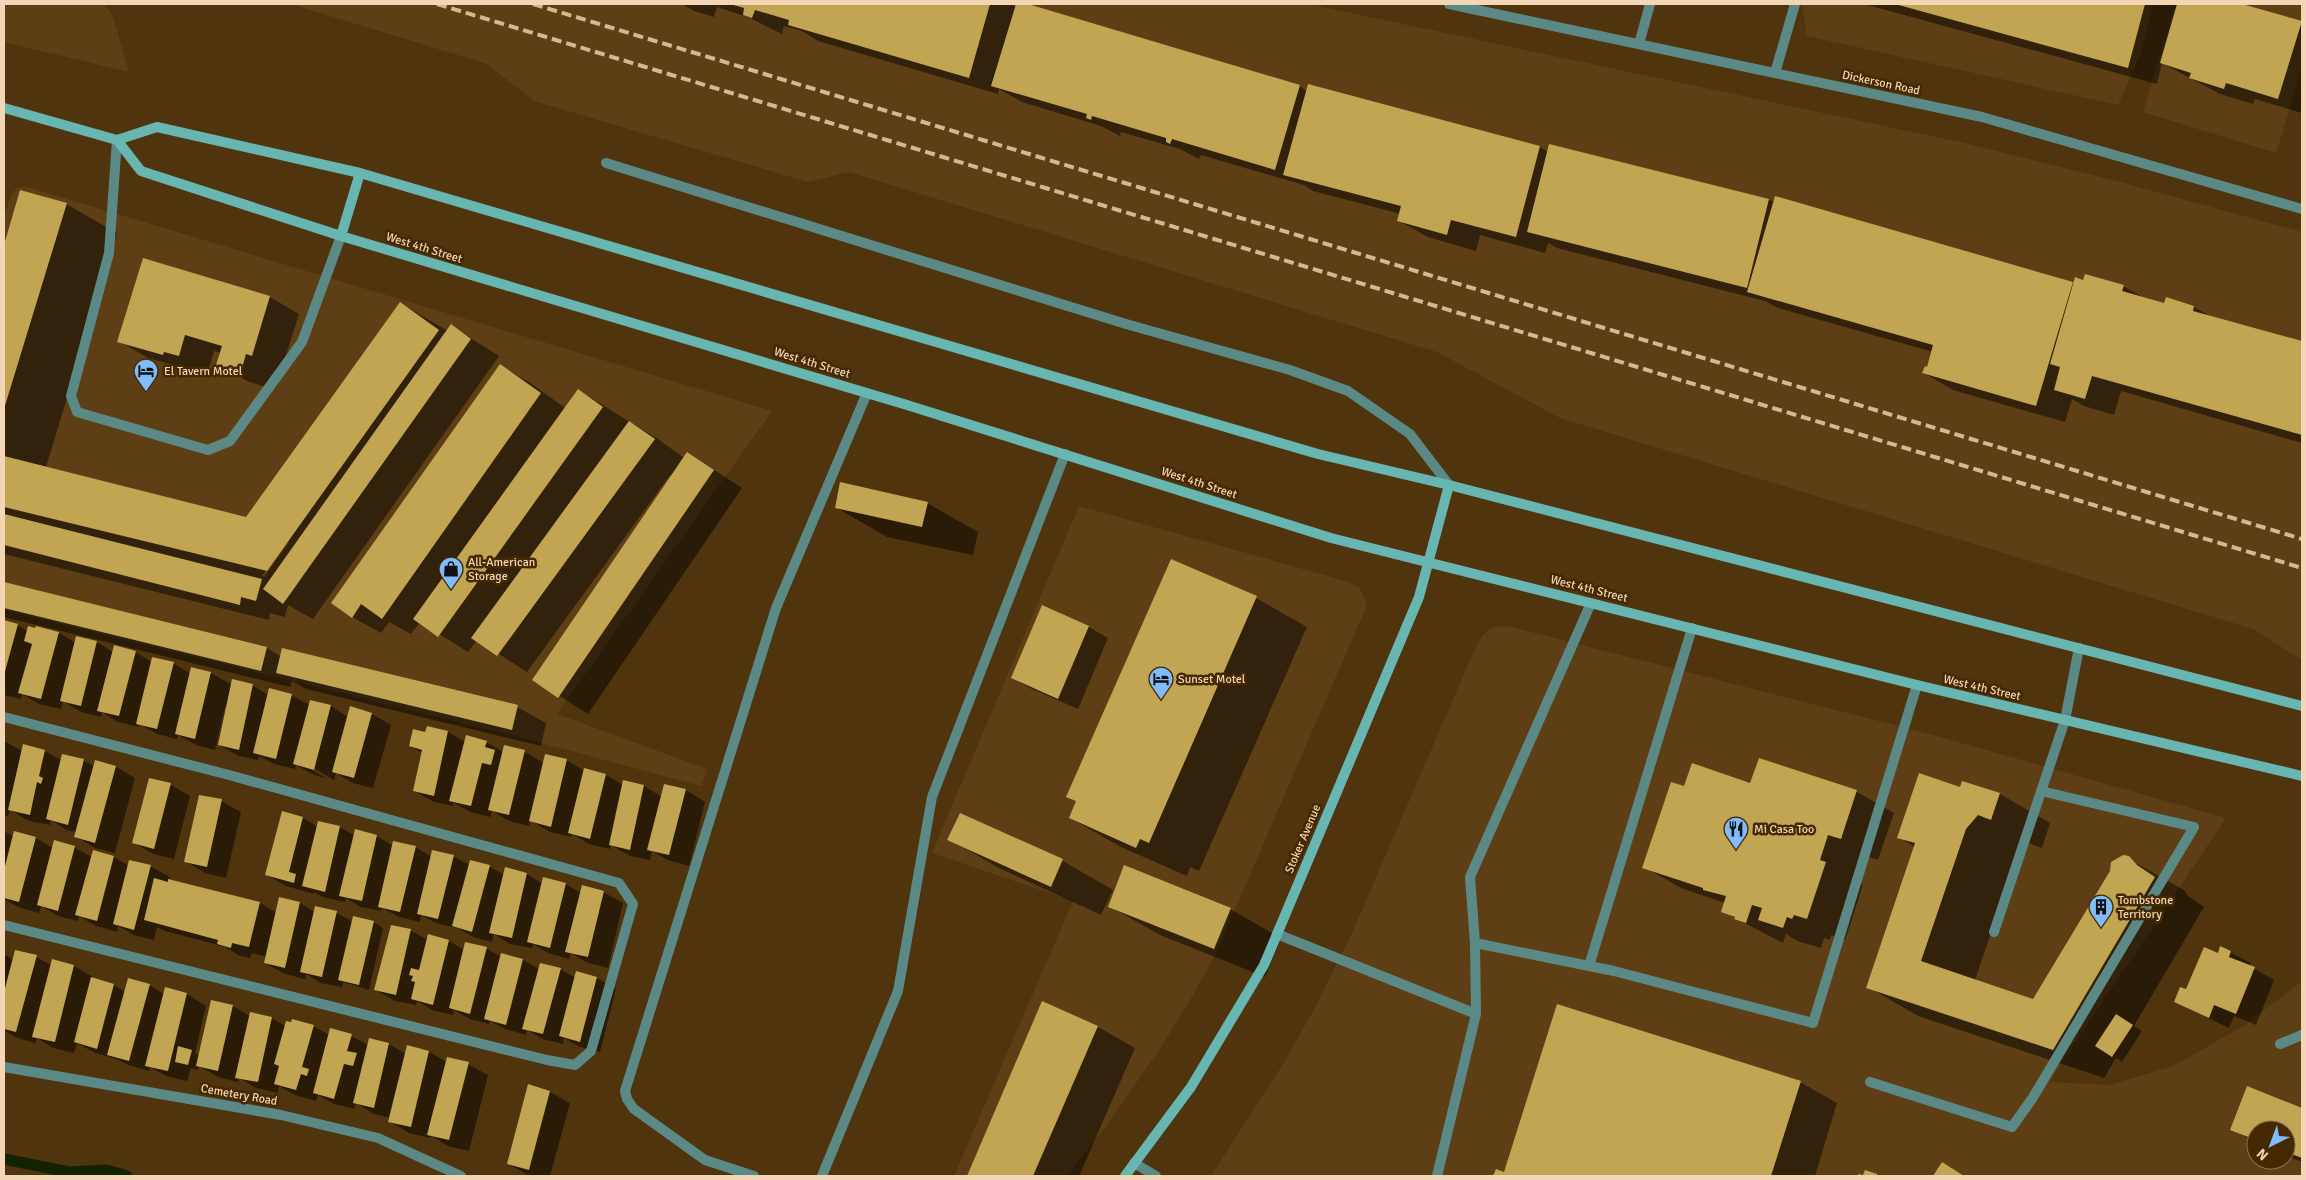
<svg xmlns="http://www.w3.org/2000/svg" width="2306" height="1180" font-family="Signika,sans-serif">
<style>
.built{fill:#5e3f15;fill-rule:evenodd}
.shadow{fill:#0007;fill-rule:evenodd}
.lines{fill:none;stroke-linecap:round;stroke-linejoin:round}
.stream{stroke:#112300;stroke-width:11}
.building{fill:#c2a552}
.lane{stroke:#5b8a86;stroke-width:10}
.street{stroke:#5b8a86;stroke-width:10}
.secondary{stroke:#68b6b1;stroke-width:10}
.rail{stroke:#d3b896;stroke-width:4;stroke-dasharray:10 5;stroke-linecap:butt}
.labels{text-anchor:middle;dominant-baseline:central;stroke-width:5;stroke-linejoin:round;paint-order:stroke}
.street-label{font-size:12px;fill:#f2d6b5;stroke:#442902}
.poi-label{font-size:12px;fill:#f2d6b5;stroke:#442902;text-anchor:start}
</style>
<rect width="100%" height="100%" fill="#4f340e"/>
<path class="built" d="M4 4H104L113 16 129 72 4 42Z
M291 4H1308L1965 143 2120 182 2302 232V660L2253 629 1560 418 1437 352 849 172 808 182 534 101 487 64Z
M1802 4H2153L2140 55 2118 105 1807 36Z
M2176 4H2302V68L2276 153 2143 112Z
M27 187 772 411 557 714 707 769 701 786 527 739 4 610V217L11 195 17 188Z
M1079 506 1349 582 1360 588 1367 605 1216 953 1193 995 1163 1044 1107 1125 1067 1176H954L1073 901 932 853Z
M1507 626 1933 735 2226 818 2049 1082 2109 1085 2171 1067 2242 1027 2302 981V1176H1211L1283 1064 1316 1006 1353 931 1476 646 1484 634 1494 627ZM2256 1130H2286V1160H2256Z"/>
<path class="shadow" d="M682 4H1010L1016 7 1017 4H1024L1300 86 1307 91 1308 85 1540 147 1548 152 1550 146 1769 200 2074 284 2084 281 2123 286 2146 299 2165 304 2194 307 2212 317 2302 343V443L2121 391 2114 415 2084 406 2072 399 2065 422 1953 390 1924 373 1928 369 1933 352 1778 308 1765 301 1557 248 1548 243 1545 253 1480 235 1476 251 1428 237 1399 221 1401 214 1313 191 1304 185 1201 155 1199 159 1180 149 1121 132 1120 136 1101 126 1022 102 999 89 998 94 818 41 802 31 784 26 782 34 748 17 717 7 714 17 694 11Z
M1864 4H2237L2302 23V113L2255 99 2253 104 2220 94 2162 63 2157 84Z
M21 191 66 204 117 233 46 467 247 518 400 303 448 331 451 326 499 356 313 619 288 605 285 617 270 613 269 620 4 554V249ZM286 542H289L264 577 262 576Z
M143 260 270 297 299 314 281 371 275 370 270 388 247 381 218 364 221 353 214 351 208 371 193 367 192 370 148 358 119 341Z
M500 366 529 382 565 408 578 390 658 439 684 458 688 453 742 488 588 714 534 680 672 477 670 475 527 672 477 640 468 652 420 622 411 634 389 622 381 633 352 617Z
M927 503 978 532 973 555 887 537 837 508Z
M4 584 267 648 282 657 517 707 546 723 541 746 306 689 292 681 290 687 4 617Z
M1256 598 1307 627 1199 871 1190 867 1187 876 1121 847 1070 818Z
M1042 607 1089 627 1108 638 1078 709 1032 689 1012 678Z
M4 622 17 625 28 631 36 630V627L59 633 76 643 97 642 113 652H135L152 662 173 663 191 674 211 673 232 685H252L268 695H291L310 705 331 706 348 717 372 714 391 725 373 788 353 783 336 773 334 780 314 768V771L326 778 314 775 296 765 295 769 274 764 259 756 258 760 239 756 219 745 227 708 225 707 215 750 196 745 178 735 177 739 157 734 139 724 138 727 118 722 102 712 101 717 81 712 63 701 61 709 39 704 22 694 21 699 4 695Z
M428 728 448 732 465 742H486L503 752 505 747 525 752 544 763 566 760 585 771 606 775 623 785 624 781 644 786 662 797 686 790 705 802 689 866 668 860 652 851 650 860 630 856 611 845 610 849 589 844 572 834 571 837 550 832 530 820 529 826 509 821 492 811 490 817 470 812 454 803 453 806 434 802 414 791 422 753 410 746 426 734Z
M4 741 22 751H45L61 760H83L94 766 116 767 135 778 115 853 95 848 75 836 76 832 67 830 51 820 50 825 29 821 10 810 8 816 4 815Z
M1760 759 1857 792 1894 813 1878 860 1866 856 1857 882 1863 885 1845 940 1831 935 1830 940 1824 938 1821 948 1797 941 1786 934 1783 943 1722 911 1725 903 1681 888 1644 867 1684 788 1751 784Z
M150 779 171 785 190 796 174 859 153 854 133 842Z
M1961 788 2000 794 2050 823 2042 848 2029 843 2016 858 1975 980 2034 1000 2123 856 2184 890 2187 895 2204 907 2134 1026 2142 1031 2122 1062 2116 1058 2104 1078 1918 1016 1868 987 1915 847 1899 837Z
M221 801 241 812 226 878 205 873 185 861Z
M283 813 303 818 318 827 319 822 340 827 355 836H377L393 846 415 847 432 857 453 856 470 865 471 861 490 867 505 875 506 869 527 874 543 884H565L581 893 603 892 623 903 608 968 586 962 571 953 569 959 548 953 533 944 532 948 510 944 494 934 492 942 473 937 458 928 438 924 421 915 420 922 399 917 382 908 381 911 361 907 346 898 345 902 323 897 314 892V894L286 886 267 875Z
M961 814 1063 861 1113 890 1101 915 999 868 949 839Z
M4 831 14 837 15 832 36 838 53 848 74 847 92 857H114L129 866H150L170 877 169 880 260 903 277 913 280 899 300 903 315 912 316 908 337 913 353 922 354 918 374 922 383 928 369 990 343 982 342 987 321 983 306 974 305 979 285 974 265 963 267 957 252 953 250 958 238 955 225 947 165 931 157 927 154 940 134 935 118 926 117 932 96 926 79 916 78 921 58 916 41 906 39 913 18 907 4 899Z
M1109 906 1230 909 1281 938 1265 977 1160 935Z
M392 926 411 931 428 940 429 936 449 941 464 950 486 948 501 957 502 954 523 960 539 969H560L576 978 577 973 597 978 616 989 600 1052 580 1047 564 1038 563 1044 543 1039 527 1030 526 1035 505 1029 490 1021 489 1024 470 1019 454 1010 453 1015 432 1010 417 1001 416 1005 395 1001 376 990Z
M2221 948 2251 963 2249 966 2274 980 2256 1025 2234 1016 2229 1028 2175 1002 2218 954Z
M4 954 14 960 36 957 51 965 74 966 93 977V979L113 985 126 992 149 985 164 994 166 989 187 994 206 1006 195 1053 200 1056 212 1001 233 1006 250 1016 272 1018 285 1026H313L329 1035 351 1036 368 1045 370 1039 389 1044 406 1054 408 1047 429 1052 447 1062 468 1064 488 1075 469 1151 448 1146 431 1136 430 1138 409 1133 389 1121 390 1118 374 1114 356 1103 354 1109 334 1104 318 1095 316 1101 295 1095 279 1086 278 1093 256 1088 239 1078 238 1082 218 1077 199 1066 198 1070 191 1068 187 1081 166 1076 150 1067 149 1071 128 1065 117 1059 95 1053 77 1043 74 1053 53 1048 37 1038 35 1043 15 1037 4 1030Z
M1043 1003 1098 1027 1135 1048 1079 1176H968Z
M1800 1082 1837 1103 1815 1176H1495L1496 1171 1505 1173Z
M529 1086 550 1092 570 1103 550 1176 528 1175 508 1164Z
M2248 1088 2302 1109V1162L2286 1156V1130H2256V1143L2232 1129Z"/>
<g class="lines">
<path class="stream" d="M4 1159 69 1172 107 1170 127 1176"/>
</g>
<path class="building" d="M730 4H990L969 78 788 25 789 20 755 10 752 18 743 15 744 8Z
M1016 4H1028L1300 85 1275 170 1172 139 1170 144 1166 142V138L1092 116 1091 120 1086 118 1087 114 991 86Z
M1895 4H2145L2128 68Z
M2177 4H2242L2302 21 2278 99 2226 83 2224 89 2189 78 2191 73 2160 63Z
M1308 84 1540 146 1516 237 1451 220 1447 235 1397 221 1401 206 1283 175Z
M1549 144 1769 199 1747 288 1527 232Z
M20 190 67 203 4 409V245Z
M1775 196 2073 282 2036 406 1922 373 1925 366 1927 367 1933 345 1747 292Z
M143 258 270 296 252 356 246 354 241 372 216 365 222 346 185 335 179 356 164 352 163 355 117 342Z
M2085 274 2124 285 2122 291 2164 303 2166 297 2194 306 2193 311 2302 341V435L2092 376 2085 399 2054 390 2060 367 2050 364 2075 277 2083 280Z
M400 302 439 330 267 571 4 507V456L246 517Z
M451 324 471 339 283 604 263 589Z
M500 364 541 393 382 619 361 604 352 618 331 603Z
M578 389 603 407 438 637 413 619Z
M629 421 655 439 497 656 471 638Z
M687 452 714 470 558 698 532 680Z
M840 482 928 502 922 527 835 508Z
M4 514 262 579 256 601 241 597 240 605 4 545Z
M1171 559 1257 596 1149 843 1140 839 1136 848 1069 818 1076 801 1066 797Z
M4 582 267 647 261 671 4 608Z
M1042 605 1089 626 1058 699 1011 678Z
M4 620 18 624 4 675Z
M28 626 35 628 36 626 59 632 41 699 18 693 32 644 24 641Z
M76 636 97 641 81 706 60 701Z
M114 645 136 651 119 716 97 711Z
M282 648 518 705 512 730 276 673Z
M152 657 174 662 157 729 136 724Z
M191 667 211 672 195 739 175 734Z
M232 679 253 684 239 750 218 745Z
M269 688 292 694 276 759 253 753Z
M310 700 331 705 314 770 293 764Z
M350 706 372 713 354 778 332 772Z
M427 726 448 731 434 796 413 791 422 750 409 746 413 729 425 732Z
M466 735 487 741 485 747 495 750 491 765 482 763 471 806 449 801Z
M23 744 45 750 39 776 43 778 41 784 37 782 30 815 8 810Z
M504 745 525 750 509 815 488 810Z
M62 754 84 759 68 825 46 819Z
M545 754 567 759 551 827 529 821Z
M1759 758 1857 790 1841 839 1828 835 1820 860 1826 862 1807 919 1794 915 1792 919 1787 917 1783 928 1758 920 1762 908 1752 905 1746 923 1734 919 1735 917 1721 912 1726 896 1703 890V888L1642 868 1671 782 1684 786 1692 763 1750 783Z
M95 760 116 766 95 843 74 837Z
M584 768 606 774 590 839 568 833Z
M1919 773 1960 787 1962 781 2000 793 1991 820 1978 815 1966 829 1921 961 2033 999 2110 871 2111 862 2123 855 2129 856 2137 865 2155 877 2053 1050 1866 988 1915 843 1897 838Z
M149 778 171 783 154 849 132 843Z
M623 780 644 785 630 850 609 845Z
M664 784 686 789 669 855 647 850Z
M199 795 222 799 207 867 184 862Z
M282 811 303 817 289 872 296 874 294 883 265 875Z
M960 813 1063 859 1051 887 947 840Z
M318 821 340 826 325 892 302 886Z
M355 829 377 835 362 901 339 896Z
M14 831 36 837 19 902 4 898V870Z
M54 840 75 846 58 911 37 905Z
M393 841 416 846 400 912 378 907Z
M93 850 114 856 97 921 75 915Z
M432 850 454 855 438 919 417 914Z
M129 860 151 865 134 930 113 924Z
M470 860 490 865 472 932 452 926Z
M1124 865 1231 908 1214 949 1108 907Z
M505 867 527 873 512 938 489 933Z
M543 877 566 883 550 948 527 942Z
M154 878 168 882V879L260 902 249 947 232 943 231 948 217 944 218 940 144 920Z
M582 885 604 891 588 957 565 952Z
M279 897 300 902 285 968 264 963Z
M315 906 337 911 322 977 300 972Z
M353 916 374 921 359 985 338 980Z
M391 925 411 929 396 995 374 990Z
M428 934 449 940 433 1005 411 999 415 982 411 981 413 976 409 975 411 968 419 970Z
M465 942 487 947 470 1014 449 1008Z
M2220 946 2231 951 2229 957 2255 967 2236 1014 2214 1005 2209 1018 2174 1002 2180 987 2186 989 2204 947 2218 953Z
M15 950 37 955 16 1032 4 1029V992Z
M501 953 523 959 506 1025 484 1019Z
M52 959 74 965 55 1042 32 1037Z
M540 963 561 968 543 1034 522 1029Z
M576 971 597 977 580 1042 559 1036Z
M91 977 114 984 97 1049 74 1042Z
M128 978 150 984 129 1061 107 1055Z
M165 987 187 993 168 1071 145 1066Z
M211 1000 233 1005 218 1071 196 1066Z
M1042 1001 1098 1026 1033 1176H967Z
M1557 1004 1801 1081 1771 1176H1493L1496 1169 1504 1172Z
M250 1012 272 1017 258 1082 235 1078Z
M2116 1014 2133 1025 2112 1057 2095 1046Z
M292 1019 314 1025 302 1067 309 1069 307 1076 301 1074 296 1090 274 1084 279 1066 274 1064 286 1021 291 1022Z
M330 1028 352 1034 347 1051 357 1053 353 1066 344 1064 334 1099 313 1093Z
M369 1038 389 1043 374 1108 353 1103Z
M407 1045 429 1051 411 1127 388 1122Z
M178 1046 192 1050 188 1065 175 1062Z
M447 1057 469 1062 449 1140 427 1135Z
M528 1084 550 1091 529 1170 507 1164Z
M2247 1086 2302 1108V1158L2286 1152V1130H2256V1140L2230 1130Z
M1942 1162 1964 1176H1933Z
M1865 1170 1877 1174V1176H1858V1174L1863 1175Z"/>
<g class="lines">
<path class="lane" d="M1639 44 1650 4
M1775 73 1795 4
M117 140 109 253 71 396 77 412 208 450 230 441 302 342 341 236
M4 717 229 775 619 883 633 904 591 1051 575 1065 547 1060 4 925
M1994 932 2065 720 2079 648
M1277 934 1476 1014
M1475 943 1614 971 1813 1023 1917 685
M1589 966 1692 628
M2280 1044 2302 1035
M1870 1082 2012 1127 2032 1099 2194 827 2041 791
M1134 1163 1156 1176
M754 1176 705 1160 634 1109 627 1099 625 1091 776 608 867 393
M822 1176 898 991 932 797 1065 454
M1437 1176 1476 1014 1475 943 1470 877 1591 603"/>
<path class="street" d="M1449 4 1982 117 2302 209
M606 163 1126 324 1290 370 1348 391 1410 434 1449 485
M4 1067 281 1115 378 1138 461 1176"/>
<path class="secondary" d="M4 108 117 140 157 127 360 173 1318 454 1449 485 2302 706
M117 140 141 171 341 236 907 405 1331 538 1917 685 2302 776
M341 236 360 173
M1125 1176 1191 1087 1264 965 1419 597 1449 485"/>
<path class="rail" d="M437 4 2302 568
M533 4 2302 539"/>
</g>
<defs>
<symbol id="hotel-pin" viewBox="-11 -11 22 30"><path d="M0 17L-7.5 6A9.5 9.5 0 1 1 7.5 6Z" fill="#81bcfa" stroke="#442902"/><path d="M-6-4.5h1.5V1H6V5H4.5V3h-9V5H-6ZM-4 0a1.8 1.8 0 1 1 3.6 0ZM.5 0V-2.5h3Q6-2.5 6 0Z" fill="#111"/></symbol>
<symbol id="shop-pin" viewBox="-11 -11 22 30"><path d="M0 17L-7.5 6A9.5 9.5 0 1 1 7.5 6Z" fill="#81bcfa" stroke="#442902"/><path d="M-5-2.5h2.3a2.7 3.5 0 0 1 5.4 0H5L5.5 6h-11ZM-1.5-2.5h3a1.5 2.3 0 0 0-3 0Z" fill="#111"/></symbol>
<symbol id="restaurant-pin" viewBox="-11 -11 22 30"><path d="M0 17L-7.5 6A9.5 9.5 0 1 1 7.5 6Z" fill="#81bcfa" stroke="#442902"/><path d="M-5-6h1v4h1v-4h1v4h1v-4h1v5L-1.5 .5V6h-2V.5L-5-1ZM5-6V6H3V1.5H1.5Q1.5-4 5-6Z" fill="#111"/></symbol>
<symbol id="building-pin" viewBox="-11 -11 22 30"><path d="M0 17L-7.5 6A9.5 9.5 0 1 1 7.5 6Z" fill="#81bcfa" stroke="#442902"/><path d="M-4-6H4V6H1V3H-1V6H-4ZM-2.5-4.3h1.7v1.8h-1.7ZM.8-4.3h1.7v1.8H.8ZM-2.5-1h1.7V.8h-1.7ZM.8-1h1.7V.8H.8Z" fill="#111"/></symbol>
</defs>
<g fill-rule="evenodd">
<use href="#hotel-pin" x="132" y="357" width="28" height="38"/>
<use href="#shop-pin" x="437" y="555" width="28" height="38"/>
<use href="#hotel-pin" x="1147" y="665" width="28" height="38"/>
<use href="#restaurant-pin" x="1722" y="815" width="28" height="38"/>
<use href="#building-pin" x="2087" y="893" width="28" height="38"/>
</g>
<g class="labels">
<g class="street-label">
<text transform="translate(1881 83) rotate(12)">Dickerson Road</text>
<text transform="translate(424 248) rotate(17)">West 4th Street</text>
<text transform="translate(812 363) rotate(17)">West 4th Street</text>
<text transform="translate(1199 483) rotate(18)">West 4th Street</text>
<text transform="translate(1589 589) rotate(14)">West 4th Street</text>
<text transform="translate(1982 688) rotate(13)">West 4th Street</text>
<text transform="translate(1303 839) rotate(-67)">Stoker Avenue</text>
<text transform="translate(239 1095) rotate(10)">Cemetery Road</text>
</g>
<g class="poi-label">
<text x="164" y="371">El Tavern Motel</text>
<text x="468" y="562">All-American<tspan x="468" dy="14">Storage</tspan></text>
<text x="1178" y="679">Sunset Motel</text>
<text x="1754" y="829">Mi Casa Too</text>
<text x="2118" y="900">Tombstone<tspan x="2118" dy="14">Territory</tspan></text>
</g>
</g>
<rect width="2306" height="1180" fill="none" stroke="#f2d6b5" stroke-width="10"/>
<g transform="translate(2271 1145) rotate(222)"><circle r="24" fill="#442902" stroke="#8a6e4a"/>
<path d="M0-4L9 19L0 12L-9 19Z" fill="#81bcfa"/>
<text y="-8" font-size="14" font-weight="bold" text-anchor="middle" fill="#f2d6b5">N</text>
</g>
</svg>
